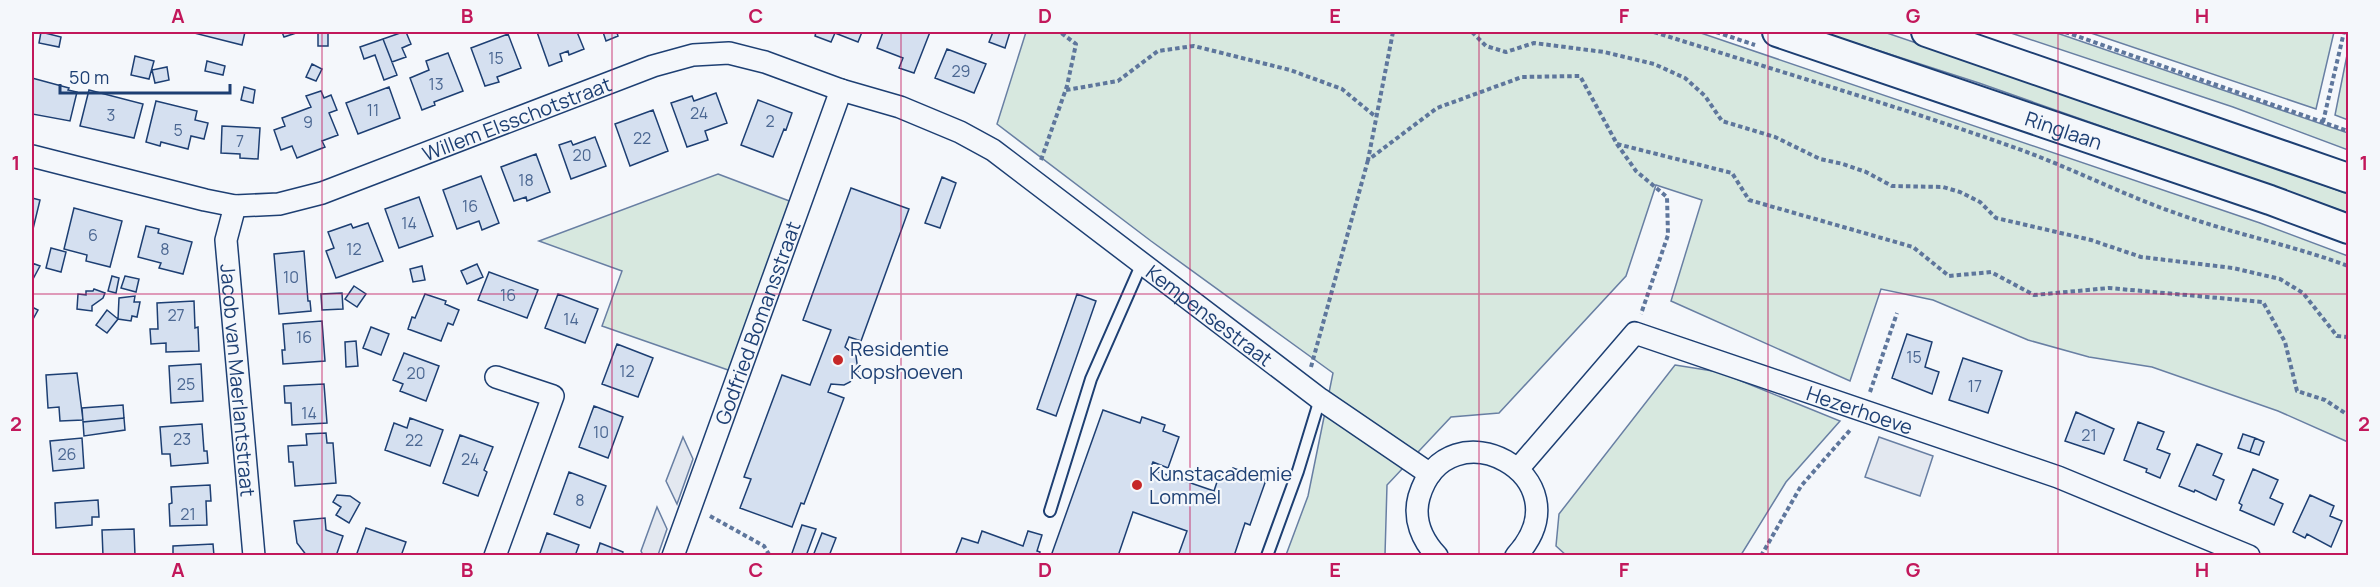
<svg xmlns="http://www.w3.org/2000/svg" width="2380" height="587" font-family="Manrope,sans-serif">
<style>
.green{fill:#d7e8df;stroke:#687fa3;stroke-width:1.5}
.parking{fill:#e3e8f0;stroke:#687fa3;stroke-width:1.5}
.building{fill:#d5e0f0;stroke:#1d3f73;stroke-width:1.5}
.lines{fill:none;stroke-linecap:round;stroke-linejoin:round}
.service-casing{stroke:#1d3f73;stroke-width:14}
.minor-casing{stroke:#1d3f73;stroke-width:24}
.secondary-casing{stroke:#1d3f73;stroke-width:32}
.path{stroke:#5e769c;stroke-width:4;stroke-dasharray:4.5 3;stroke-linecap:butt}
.service{stroke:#f4f7fb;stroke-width:10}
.minor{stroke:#f4f7fb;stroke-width:21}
.secondary{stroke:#f4f7fb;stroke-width:28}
.grid{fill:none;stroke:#c2185b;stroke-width:1.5;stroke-opacity:0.55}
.poi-dot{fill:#c62828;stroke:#f4f7fb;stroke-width:2}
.labels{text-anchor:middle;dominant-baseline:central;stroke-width:4.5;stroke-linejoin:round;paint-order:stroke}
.number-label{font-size:16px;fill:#4b6792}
.street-label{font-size:20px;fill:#1d3f73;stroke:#f4f7fb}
.poi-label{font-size:20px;fill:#1d3f73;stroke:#f4f7fb;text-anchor:start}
.neatline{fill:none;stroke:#c2185b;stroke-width:2}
.grid-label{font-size:20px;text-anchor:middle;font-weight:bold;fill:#c2185b}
</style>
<rect width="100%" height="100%" fill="#f4f7fb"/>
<path class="green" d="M1026 32H1698L2260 223 2348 256V442L2278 411 2152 367 2089 357 2028 340 1933 300 1881 289 1850 381 1671 301 1702 200 1656 185 1626 276 1499 413 1451 417 1387 485 1385 555H1286L1308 496 1333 373 1151 241 997 124Z
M1821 32H1884L2175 131 2348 194V213L1979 83Z
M2008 32H2054L2348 133V150L2233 107Z
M2088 32H2334L2316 109Z
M2348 50V120L2335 115Z
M718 174 792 202 731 371 602 326 622 271 539 241Z
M1675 365 1719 372 1840 421 1786 482 1741 555 1567 556 1556 546 1559 514Z"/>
<path class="parking" d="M683 437 693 459 677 504 666 481Z
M1879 437 1933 456 1920 496 1865 477Z
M657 507 667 529 658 555H643L641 551Z"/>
<path class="building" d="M41 32 61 37 59 47 39 43Z
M194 32H245L242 45 194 33Z
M282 32H299L284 37Z
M403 32H406L411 44 402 48 406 57 392 62 383 39Z
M537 32H577L584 49 569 55 568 51 560 54 562 61 549 66Z
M603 32H620L617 33 618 36 606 41Z
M816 32H862L858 42 835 33 831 42 815 36Z
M883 32H930L914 73 899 68 903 58 877 48Z
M993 32H1010L1005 48 989 42Z
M318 33H328V46H318Z
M508 34 521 68 497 77 499 82 485 86 471 48Z
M383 39 397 75 384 80 375 55 364 59 360 47Z
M947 49 986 64 974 93 935 78Z
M448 53 463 91 434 102 435 105 422 110 410 78 429 70 426 61Z
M135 56 154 61 149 79 131 75Z
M207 61 225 66 223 75 205 71Z
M312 64 322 69 316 81 306 77Z
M167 67 169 80 155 83 152 70Z
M32 78 69 88 68 90 77 92 70 121 32 114Z
M244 87 255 90 253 103 241 100Z
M389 87 400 118 358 134 346 103Z
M89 90 143 104 134 138 80 126Z
M321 91 324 98 331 95 337 110 329 113 338 135 322 141 325 147 297 158 292 146 281 150 274 130 285 126 282 118 311 107 306 96Z
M716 93 727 123 705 131 708 140 687 147 671 103 692 96 694 101Z
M758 100 792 113 786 130 784 129 773 157 741 145Z
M156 101 197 111 195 120 208 123 204 139 191 136 188 149 161 142 160 146 146 142Z
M653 110 668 151 630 166 615 124Z
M222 126 260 128 258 159 240 158V154L221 153Z
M595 137 606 166 571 179 559 145 571 141 573 145Z
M536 154 550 192 527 201 526 197 514 201 501 167Z
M481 176 499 223 482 230 479 221 457 229 443 190Z
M942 177 956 183 940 228 925 223Z
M851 188 909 209 861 341 849 337 845 347 856 356 858 371 850 382 844 385 831 384 828 392 844 398 804 504 801 503 792 527 740 508 751 479 744 477 782 375 810 385 831 330 803 320Z
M419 197 433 236 399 248 385 209Z
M32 198 40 200 33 229H32Z
M74 208 122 221 110 267 86 261 87 255 64 249Z
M368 223 383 261 336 278 326 251 334 248 328 232 351 224 353 228Z
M146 226 159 229 158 233 192 242 183 274 159 268 161 263 138 257Z
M51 248 66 252 61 272 46 268Z
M304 251 308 301H310L311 311 279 314 274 254Z
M32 263 40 266 33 279H32Z
M477 264 483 277 467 284 461 271Z
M422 266 425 280 413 282 410 269Z
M489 272 538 290 527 318 478 300Z
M112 276 119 278 116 293 108 291Z
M125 276 139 279 136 292 121 288Z
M354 286 366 294 357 307 345 299Z
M94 289 105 293 103 298 92 306V311L77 309 78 294 86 295V291H93Z
M342 293 343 309 322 310 321 294Z
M425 294 446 301 445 304 459 310 453 325 448 323 441 341 408 329 412 317 415 318Z
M558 294 598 309 585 343 545 328Z
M1077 294 1096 301 1056 416 1037 409Z
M135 296 134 302H140L137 317 132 316 131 321 118 319 119 298Z
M194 301 195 328 198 327 199 351 166 352V343L151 344 150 329H158L157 303Z
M32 307 38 310 32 321Z
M107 310 118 319 107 333 96 325Z
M322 321 325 361 283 364 282 350H285L283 324Z
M371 327 389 334 381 355 363 348Z
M1907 334 1932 342 1925 367 1939 372 1932 394 1892 378Z
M356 341 358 366 346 367 345 342Z
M617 344 653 358 638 397 602 384Z
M404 353 439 366 426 401 400 391 403 384 393 380Z
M1963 358 2002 371 1988 413 1949 400Z
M201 364 203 401 171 403 169 366Z
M77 373 83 420 60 421 59 407 48 408 46 375Z
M324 384 327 423 292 425 291 403H285L284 386Z
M123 405 124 418 83 422 82 408Z
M594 406 623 417 608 458 579 447Z
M1103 410 1140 423 1142 417 1165 425 1163 431 1179 437 1168 468 1153 462 1150 469 1214 491 1219 476 1228 479 1233 468 1266 480 1250 525 1245 523 1234 556H1178L1187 531 1133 512 1118 556H1051Z
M2076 412 2114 429 2104 454 2065 441Z
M124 418 125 430 84 436 83 422Z
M410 418 443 430 430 466 385 450 394 423 407 428Z
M2138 422 2164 432 2157 449 2170 454 2160 478 2146 472 2147 469 2124 460Z
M202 424 204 451H207L208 463 171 466 170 454H162L160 427Z
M326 433 327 443H333L336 483 295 486 293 462H289L288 446 307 445 306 434Z
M2243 434 2255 438 2250 452 2238 448Z
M460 435 493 447 484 470 487 472 478 496 443 483Z
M82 438 84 468 53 471 50 441Z
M2255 438 2264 442 2259 455 2250 452Z
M2197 444 2222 454 2213 475 2224 480 2216 500 2195 490 2194 492 2179 486Z
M2253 469 2278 480 2270 498 2283 504 2274 525 2240 510 2242 505 2239 503Z
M569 472 606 486 590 528 554 514Z
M210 485 211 501H206L207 525 170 526 169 504 172 503 171 487Z
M337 495 350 496 360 503 349 523 336 515 341 507 333 502Z
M2310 495 2334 506 2330 516 2342 521 2331 547 2307 534 2305 538 2293 532Z
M98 500 99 517H92V525L56 528 55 503Z
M325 518 326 530 343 536 336 556H307L297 543 294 521Z
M802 525 816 529 806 556H791Z
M366 528 406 542 401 556H356Z
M134 529 135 556H103L102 530Z
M982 531 1023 546 1028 531 1042 535 1037 551 1040 552 1039 556H955L962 538 978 543Z
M547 533 579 545 575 556H539Z
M822 533 836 538 829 556H813Z
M600 543 623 552 622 556H596Z
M213 544 214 556H173V546Z"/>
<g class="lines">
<defs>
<path id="service" d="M1050 511 1091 379 1142 263
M1267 556 1298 471 1320 399"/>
<g id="minor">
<path id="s1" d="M32 156 205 200 235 206 279 204 322 193 653 66 693 55 729 53 765 62 841 90 900 107 960 132 993 150 1320 399 1430 474"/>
<path id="s2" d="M235 206 226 240 254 556"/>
<path id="s3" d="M1518 469 1635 333 2058 477 2249 556"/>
<path d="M495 556 553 396 496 377"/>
<path id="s4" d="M673 556 841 90"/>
<path d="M1437 556C1422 540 1413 519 1419 497 1447 402 1589 476 1516 556"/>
</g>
<g id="secondary">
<path id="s5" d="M1777 32 2270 200 2348 229"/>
<path d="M1926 32 2348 178"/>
</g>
</defs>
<use href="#service" class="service-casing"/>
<use href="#minor" class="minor-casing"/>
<use href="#secondary" class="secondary-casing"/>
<path class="path" d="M1393 32 1368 160 1437 108 1522 77 1580 76 1617 144 1636 171 1667 197 1668 235 1641 314
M1472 32 1486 46 1506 52 1534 43 1604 52 1654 64 1685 78 1705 96 1722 121 1775 137 1820 159 1843 164 1866 172 1892 186 1943 187 1960 192 1980 202 1996 218 2091 240 2141 257 2233 268 2280 279 2303 293 2337 336 2348 337
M1654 32C1777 71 1902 107 2024 151 2078 171 2130 198 2184 216 2238 235 2295 246 2348 266
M1716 32 1755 45
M2065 32 2348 131
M1066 90 1118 81 1158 51 1194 46 1290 70 1342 89 1376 117
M2323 122 2344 32
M1617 144 1732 173 1749 200 1913 247 1949 276 1991 272 2034 295 2109 288 2263 302 2285 342 2297 391 2325 400 2348 415
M1041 160 1067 86 1076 44 1060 32
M1311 367 1368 160
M1870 392 1897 313
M710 516 764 546 770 556
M1761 556 1801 486 1851 429"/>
<use href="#service" class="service"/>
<use href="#minor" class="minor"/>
<use href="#secondary" class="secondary"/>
</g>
<path class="grid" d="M322 32V556M612 32V556M901 32V556M1190 32V556M1479 32V556M1768 32V556M2058 32V556M32 294H2348"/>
<g class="poi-dot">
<circle cx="838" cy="360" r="6"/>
<circle cx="1137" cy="485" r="6"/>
</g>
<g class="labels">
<g class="number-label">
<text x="496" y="58">15</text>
<text x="961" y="71">29</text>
<text x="436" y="84">13</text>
<text x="373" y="110">11</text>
<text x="699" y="113">24</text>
<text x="111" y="115">3</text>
<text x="770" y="121">2</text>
<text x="308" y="122">9</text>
<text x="178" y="130">5</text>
<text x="642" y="138">22</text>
<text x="240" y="141">7</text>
<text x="582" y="155">20</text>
<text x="526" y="180">18</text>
<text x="470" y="206">16</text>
<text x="409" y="223">14</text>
<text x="93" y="235">6</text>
<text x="165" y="249">8</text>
<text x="354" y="249">12</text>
<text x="291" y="277">10</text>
<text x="508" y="295">16</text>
<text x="176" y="315">27</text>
<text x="571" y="319">14</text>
<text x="304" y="337">16</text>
<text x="1914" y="357">15</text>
<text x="627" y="371">12</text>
<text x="416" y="373">20</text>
<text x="186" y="384">25</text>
<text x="1975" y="386">17</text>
<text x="309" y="413">14</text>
<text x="601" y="432">10</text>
<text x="2089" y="435">21</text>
<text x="182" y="439">23</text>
<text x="414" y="440">22</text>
<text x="67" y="454">26</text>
<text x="470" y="459">24</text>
<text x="580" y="500">8</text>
<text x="188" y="514">21</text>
</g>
<g class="street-label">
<text stroke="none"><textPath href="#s1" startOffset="506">Willem Elsschotstraat</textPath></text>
<text stroke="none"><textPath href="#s5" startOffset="303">Ringlaan</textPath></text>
<text stroke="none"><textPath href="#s1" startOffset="1284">Kempensestraat</textPath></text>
<text stroke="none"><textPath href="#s4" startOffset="248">Godfried Bomansstraat</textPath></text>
<text stroke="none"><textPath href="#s2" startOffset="176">Jacob van Maerlantstraat</textPath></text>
<text stroke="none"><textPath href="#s3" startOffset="417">Hezerhoeve</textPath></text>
</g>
<g class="poi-label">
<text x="850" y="348">Residentie<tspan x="850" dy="23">Kopshoeven</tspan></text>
<text x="1149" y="473">Kunstacademie<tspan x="1149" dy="23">Lommel</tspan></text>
</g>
</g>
<rect width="2380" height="587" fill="none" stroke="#f4f7fb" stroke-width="66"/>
<path d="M60 84v9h170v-9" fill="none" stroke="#1d3f73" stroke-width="3"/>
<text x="69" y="84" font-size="18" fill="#1d3f73" stroke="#f4f7fb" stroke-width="4.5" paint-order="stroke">50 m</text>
<rect x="33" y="33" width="2314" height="521" class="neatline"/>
<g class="grid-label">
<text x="178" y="23">A</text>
<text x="467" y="23">B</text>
<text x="756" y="23">C</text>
<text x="1045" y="23">D</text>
<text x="1335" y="23">E</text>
<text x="1624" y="23">F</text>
<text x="1913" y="23">G</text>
<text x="2202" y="23">H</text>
<text x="16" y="170">1</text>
<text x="2364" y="170">1</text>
<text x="16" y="431">2</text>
<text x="2364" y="431">2</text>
<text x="178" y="577">A</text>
<text x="467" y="577">B</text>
<text x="756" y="577">C</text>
<text x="1045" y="577">D</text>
<text x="1335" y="577">E</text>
<text x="1624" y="577">F</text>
<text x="1913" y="577">G</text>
<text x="2202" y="577">H</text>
</g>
</svg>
